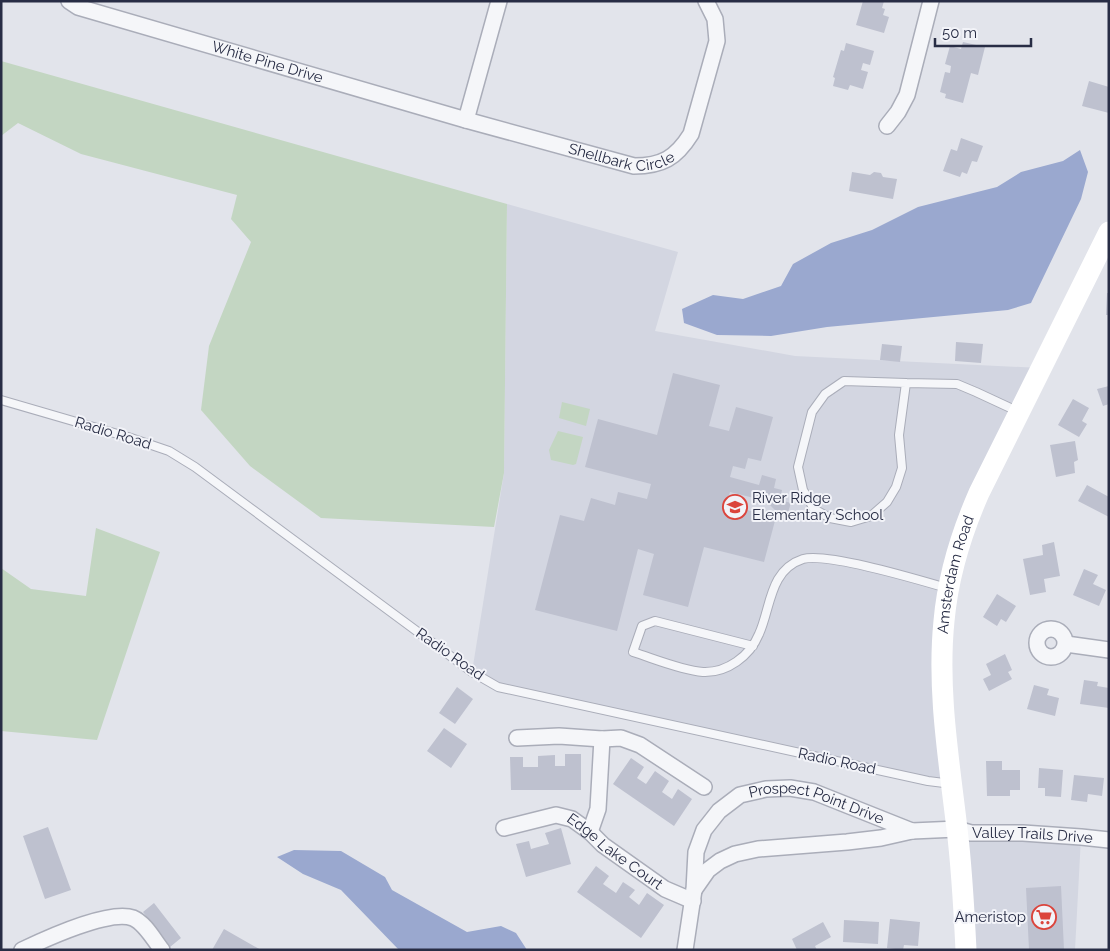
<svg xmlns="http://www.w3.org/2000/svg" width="1110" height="951" font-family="Raleway,sans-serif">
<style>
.built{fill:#d3d6e1}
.green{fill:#c3d6c2}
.water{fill:#9aa8cf}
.building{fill:#bec1cf}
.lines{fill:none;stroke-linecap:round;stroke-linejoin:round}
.service-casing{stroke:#aaadb9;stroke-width:10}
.minor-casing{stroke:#aaadb9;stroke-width:18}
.service{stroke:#f5f6f9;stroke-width:8}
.minor{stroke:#f5f6f9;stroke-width:15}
.secondary{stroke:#fff;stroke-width:21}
.labels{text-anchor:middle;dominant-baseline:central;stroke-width:4;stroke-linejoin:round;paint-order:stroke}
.street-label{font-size:15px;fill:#282d45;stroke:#f2f3f8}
.poi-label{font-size:15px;fill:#282d45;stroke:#f2f3f8;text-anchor:start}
</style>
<rect width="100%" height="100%" fill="#e2e4eb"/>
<path class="built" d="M507 204 678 252 655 331 795 356 1041 368 958 549 944 783 498 687 472 672 504 473Z
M957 829 1081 837 1075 950H966Z"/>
<path class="green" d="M1 61 507 204 504 473 494 527 321 518 250 466 201 410 209 346 251 242 231 219 237 195 81 154 18 123 1 136Z
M562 402 590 409 586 426 559 418Z
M558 431 583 437 576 464 573 465 551 460 549 450Z
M96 528 160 552 97 740 1 731V568L31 589 86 596Z"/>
<path class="water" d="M1080 150 1088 172 1081 199 1031 303 1008 310 827 327 771 336 717 335 684 323 682 309 713 295 743 299 781 286 793 264 831 243 872 230 918 207 997 187 1021 172 1063 161Z
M294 850 341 851 385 877 392 890 467 932 501 926 516 933 527 950H399L341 890 303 874 277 857Z"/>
<path class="building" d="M863 1H884L882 8 885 9 883 15 889 17 884 33 856 25Z
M963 42 985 47 978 75 971 73 963 103 945 98 946 94 940 92 945 72 950 73 951 66 945 64 950 46 961 49Z
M846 43 874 51 870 65 863 63 861 70 868 72 863 89 850 85 848 90 833 86 835 78 833 77 841 50 844 51Z
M1089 81 1109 87V113L1082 106Z
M961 138 983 146 977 162 972 161 967 174 962 172 960 177 943 171 951 149 957 151Z
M852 172 870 175 874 172 881 173 883 177 897 179 893 199 849 191Z
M1107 293H1109V315H1106Z
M956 342 983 344 981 363 955 361Z
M882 344 902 346 900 362 880 360Z
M673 373 720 385 709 426 729 431 736 407 773 417 761 461 748 458 745 469 733 466 730 477 759 485 762 475 776 479 774 488 782 490 780 500 791 503 787 515 778 513 766 501 730 492 726 505 776 517 764 562 704 547 688 607 643 595 654 554 638 549 617 631 535 610 560 515 584 521 591 498 615 505 618 492 647 499 651 484 585 467 598 419 657 435Z
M1109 386V404L1103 406 1097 389Z
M1073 399 1089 408 1082 421 1087 424 1079 437 1058 425Z
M1075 441 1078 460 1074 462 1075 473 1056 477 1050 445Z
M1087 485 1109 497V517L1078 501Z
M1054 542 1060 576 1044 579 1046 592 1030 595 1023 559 1043 555 1042 545Z
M1084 569 1098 575 1093 584 1106 590 1099 606 1073 595Z
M997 594 1016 606 1006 622 1001 619 997 626 983 617Z
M1005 654 1012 670 1008 672 1012 679 989 691 983 679 991 675 986 664Z
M1084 680 1098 682 1097 686 1109 688V708L1080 704Z
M1034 685 1049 689 1047 695 1059 698 1055 716 1027 709Z
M457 687 473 699 455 724 439 713Z
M444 728 467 744 451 768 427 751Z
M565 754H581V790H511L510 757H523V767H538V756L555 755V766H565Z
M631 758 644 767 637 778 646 784 655 771 669 781 662 792 672 799 678 789 692 799 674 826 613 784Z
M986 761H1002V770H1020V790H1010V796H987Z
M1039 768 1063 770 1061 797 1045 796V788H1038Z
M1074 775 1104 778 1102 796 1088 794 1087 802 1071 800Z
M48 827 71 890 45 899 23 836Z
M561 828 571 864 526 877 516 844 529 841 531 849 549 844 545 833Z
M596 866 609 876 603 884 616 893 623 882 635 890 629 897 639 905 647 893 664 905 641 938 577 892Z
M1061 886 1064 950H1029L1026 888Z
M154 903 181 938 170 947 143 912Z
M890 919 920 922 918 946 904 945 903 950 887 948Z
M844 920 879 922 878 944 843 942Z
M823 922 831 937 815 946 817 950H797L792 939Z
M224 929 261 950H212Z"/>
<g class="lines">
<defs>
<path id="service" d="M906 383 899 435 902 468 896 487 887 502 871 516 851 522 830 518 814 509 803 490 798 467 812 412 825 394 844 381 906 383 957 384 976 392 1017 411
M1 400 128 437 169 451 195 467 472 672 498 687 928 781 944 783 950 782
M753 646 655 621 642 626 633 652C655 659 681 670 703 672 727 673 750 656 759 634 771 608 769 570 803 559 827 552 919 580 947 588"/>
<g id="minor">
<path id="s1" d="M69 1 78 7 466 120 634 166C662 166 676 158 691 134L717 41 715 19 706 1"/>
<path d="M466 120 499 1"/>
<path d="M887 126 898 112 907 95 931 1"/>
<circle cx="1051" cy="643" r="14"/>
<path d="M1066 644 1109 650"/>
<path d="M517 738 559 736 602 739 621 738 640 745 704 787"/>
<path id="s2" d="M504 828 556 815 572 819 590 832 603 845 665 889 693 901"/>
<path d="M590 832 598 809 602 739"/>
<path id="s3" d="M694 890 708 870 720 861 735 854 758 849 847 842 881 838 912 831 957 829 971 833H1023L1081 837 1109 840"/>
<path d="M22 950C45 939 110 909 133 918 145 923 154 940 162 950"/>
<path id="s4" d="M685 950 694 890 696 852 704 830 719 811 740 795 766 789 790 788 814 792 912 831"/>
</g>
</defs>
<use href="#service" class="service-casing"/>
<use href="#minor" class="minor-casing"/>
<use href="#service" class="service"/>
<use href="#minor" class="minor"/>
<path class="secondary" id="s5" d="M966 950C964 909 962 869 957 829 949 760 937 690 944 621 948 576 961 534 979 493L1109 232"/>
</g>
<defs>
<symbol id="school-ring" viewBox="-11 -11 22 22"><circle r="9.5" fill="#f2f3f8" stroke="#db443c" stroke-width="1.5"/><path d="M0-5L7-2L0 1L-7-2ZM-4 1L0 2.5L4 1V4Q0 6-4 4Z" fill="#db443c"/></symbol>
<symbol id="supermarket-ring" viewBox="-11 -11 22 22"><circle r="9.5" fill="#f2f3f8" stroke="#db443c" stroke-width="1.5"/><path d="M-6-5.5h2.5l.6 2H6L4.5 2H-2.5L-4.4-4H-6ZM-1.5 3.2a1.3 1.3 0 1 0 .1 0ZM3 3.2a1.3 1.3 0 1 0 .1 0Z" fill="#db443c"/></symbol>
</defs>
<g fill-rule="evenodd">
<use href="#school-ring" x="721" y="493" width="28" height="28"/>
<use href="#supermarket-ring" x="1030" y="903" width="28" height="28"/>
</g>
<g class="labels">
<g class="street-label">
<text stroke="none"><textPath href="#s1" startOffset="208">White Pine Drive</textPath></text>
<text stroke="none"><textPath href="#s1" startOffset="576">Shellbark Circle</textPath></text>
<text transform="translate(113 433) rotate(17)">Radio Road</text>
<text stroke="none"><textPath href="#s5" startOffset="378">Amsterdam Road</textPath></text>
<text transform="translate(450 654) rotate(35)">Radio Road</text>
<text transform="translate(837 761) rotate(12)">Radio Road</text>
<text stroke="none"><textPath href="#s4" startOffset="252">Prospect Point Drive</textPath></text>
<text stroke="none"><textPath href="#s3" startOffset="356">Valley Trails Drive</textPath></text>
<text stroke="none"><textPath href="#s2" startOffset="124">Edge Lake Court</textPath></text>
</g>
<g class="poi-label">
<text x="752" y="498">River Ridge<tspan x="752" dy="17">Elementary School</tspan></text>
<text x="1026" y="917" text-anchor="end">Ameristop</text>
</g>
</g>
<rect width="1110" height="951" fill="none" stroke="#282d45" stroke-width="5"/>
<path d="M935 38v8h96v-8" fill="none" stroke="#282d45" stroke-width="2.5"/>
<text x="942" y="38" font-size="15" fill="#282d45" stroke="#f2f3f8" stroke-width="4" paint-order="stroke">50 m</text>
</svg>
